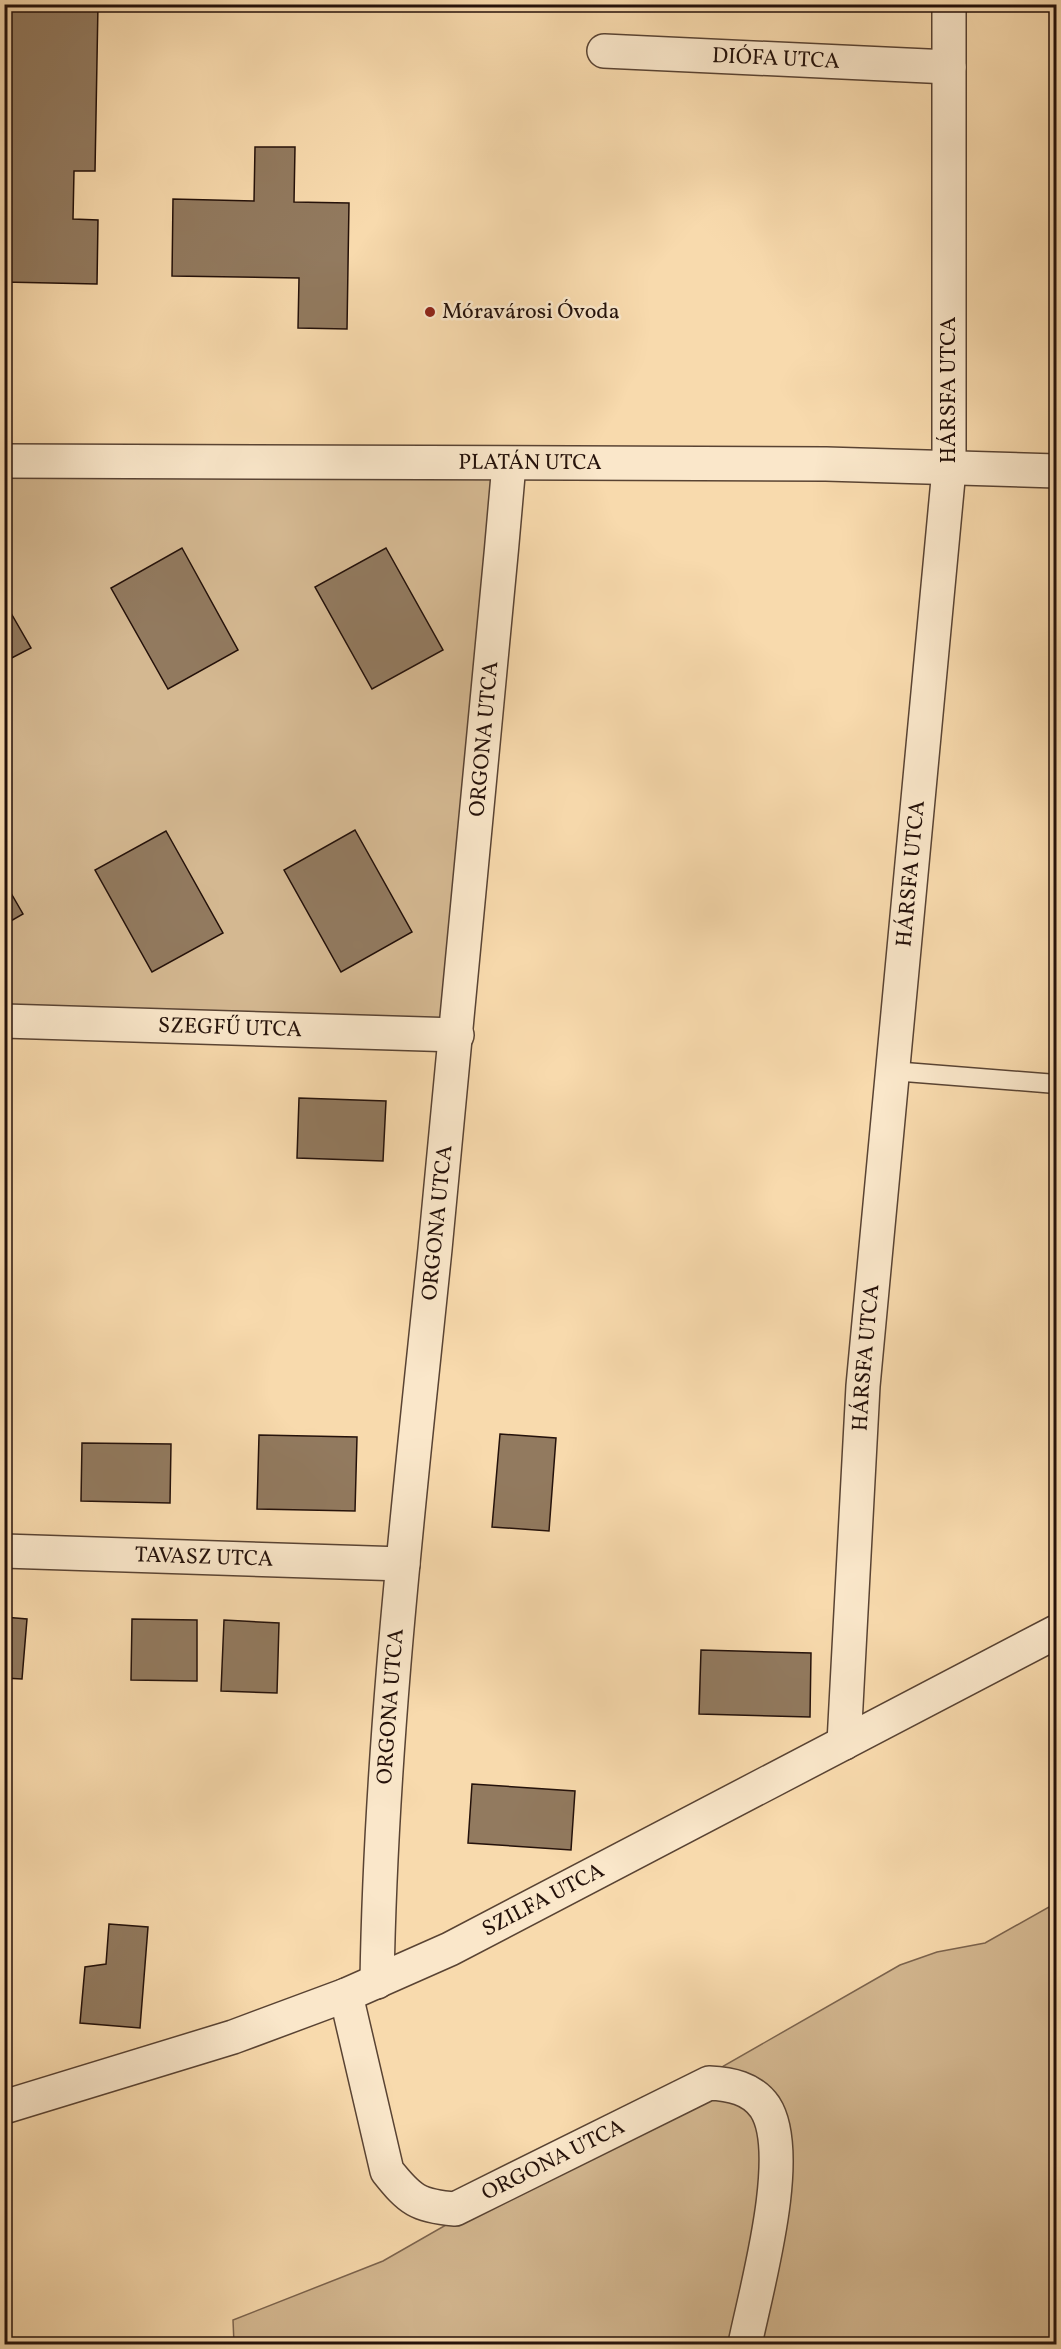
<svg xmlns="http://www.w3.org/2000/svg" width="1061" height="2349" font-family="Vollkorn,serif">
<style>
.green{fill:#d4b891;stroke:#7c644e;stroke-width:1.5}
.building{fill:#927a5f;stroke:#24110a;stroke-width:1.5}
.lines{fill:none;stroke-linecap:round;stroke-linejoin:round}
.lane-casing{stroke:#594333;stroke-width:21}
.street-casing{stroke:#594333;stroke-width:36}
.lane{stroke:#fae7ca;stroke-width:18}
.street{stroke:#fae7ca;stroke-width:33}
.poi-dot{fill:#8f2418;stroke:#fae7ca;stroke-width:2}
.labels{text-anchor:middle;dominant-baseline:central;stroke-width:5;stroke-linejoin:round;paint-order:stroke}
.street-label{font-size:22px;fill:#24110a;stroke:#fae7ca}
.poi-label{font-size:22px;fill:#24110a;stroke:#fae7ca;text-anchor:start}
</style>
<rect width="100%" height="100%" fill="#f8daad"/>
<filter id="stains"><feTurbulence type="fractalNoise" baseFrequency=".00333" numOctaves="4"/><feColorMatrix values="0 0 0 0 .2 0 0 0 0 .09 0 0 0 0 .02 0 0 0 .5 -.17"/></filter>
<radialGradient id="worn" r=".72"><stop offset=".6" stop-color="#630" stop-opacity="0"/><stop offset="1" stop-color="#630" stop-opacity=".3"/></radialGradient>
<path class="green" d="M5 461 509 464 457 1035 5 1020Z
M1056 1903V2344H234L233 2320 383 2261 900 1965 937 1952 985 1943Z"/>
<path class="building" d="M4 4H98L95 171H74L73 219 98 220 97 284 4 282Z
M255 147H295L294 202 349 203 347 329 298 328 299 278 172 276 173 199 254 201Z
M182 548 238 650 168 689 111 588Z
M386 548 443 650 372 689 315 587Z
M4 601 31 648 4 662Z
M355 830 412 932 341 972 284 870Z
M166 831 223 933 152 972 95 870Z
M4 881 23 914 4 925Z
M299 1098 386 1101 383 1161 297 1158Z
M500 1434 556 1438 549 1531 492 1527Z
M259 1435 357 1437 355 1511 257 1509Z
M82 1443 171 1444 170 1503 81 1501Z
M4 1446H10L7 1503H4Z
M4 1617 27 1619 22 1679 4 1678Z
M132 1619 197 1620V1681L131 1680Z
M224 1620 279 1623 277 1693 221 1691Z
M701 1650 811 1653 810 1717 699 1714Z
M472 1784 575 1791 571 1850 468 1843Z
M109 1924 148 1927 140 2028 80 2023 85 1967 106 1964Z"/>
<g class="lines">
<defs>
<path id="lane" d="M892 1071 1056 1084"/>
<g id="street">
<path id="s1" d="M604 51 949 67"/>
<path id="s2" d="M4 461 826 464 1056 471"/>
<path id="s3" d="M4 1021 457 1035"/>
<path id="s4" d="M4 1551 403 1564"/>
<path id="s5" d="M844 1743 863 1386 949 469V4"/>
<path id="s6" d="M377 1982C381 1737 410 1493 435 1249 462 988 486 726 509 464"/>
<path id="s7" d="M346 1995 387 2171C410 2200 418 2206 455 2209L709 2083C730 2084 752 2088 765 2107 795 2153 756 2290 745 2344"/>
<path id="s8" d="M4 2107 233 2037 346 1995 450 1949 1056 1632"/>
</g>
</defs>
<use href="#lane" class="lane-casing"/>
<use href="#street" class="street-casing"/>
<use href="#lane" class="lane"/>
<use href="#street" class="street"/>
</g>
<circle class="poi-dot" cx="430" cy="312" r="6"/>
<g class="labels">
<g class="street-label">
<text stroke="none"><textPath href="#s1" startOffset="172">DIÓFA UTCA</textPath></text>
<text transform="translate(949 390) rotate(-90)">HÁRSFA UTCA</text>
<text stroke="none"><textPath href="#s2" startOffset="526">PLATÁN UTCA</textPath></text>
<text stroke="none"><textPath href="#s6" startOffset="1248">ORGONA UTCA</textPath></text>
<text stroke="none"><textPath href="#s5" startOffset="872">HÁRSFA UTCA</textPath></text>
<text stroke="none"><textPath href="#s3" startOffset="226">SZEGFŰ UTCA</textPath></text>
<text stroke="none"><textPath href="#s6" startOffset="762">ORGONA UTCA</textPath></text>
<text stroke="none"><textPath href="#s5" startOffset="386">HÁRSFA UTCA</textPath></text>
<text stroke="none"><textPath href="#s4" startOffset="200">TAVASZ UTCA</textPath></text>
<text stroke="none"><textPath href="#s6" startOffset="276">ORGONA UTCA</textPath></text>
<text stroke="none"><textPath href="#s8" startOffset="579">SZILFA UTCA</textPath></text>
<text stroke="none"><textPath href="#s7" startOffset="372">ORGONA UTCA</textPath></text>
</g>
<g class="poi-label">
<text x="442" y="312">Móravárosi Óvoda</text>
</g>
</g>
<rect width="1061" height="2349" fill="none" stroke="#f8daad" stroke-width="24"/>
<rect x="6" y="6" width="1049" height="2337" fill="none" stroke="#24110a" stroke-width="3"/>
<rect x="12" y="12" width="1037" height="2325" fill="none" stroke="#24110a" stroke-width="1.5"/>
<rect width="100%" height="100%" filter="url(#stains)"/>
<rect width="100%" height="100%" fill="url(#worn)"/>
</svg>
